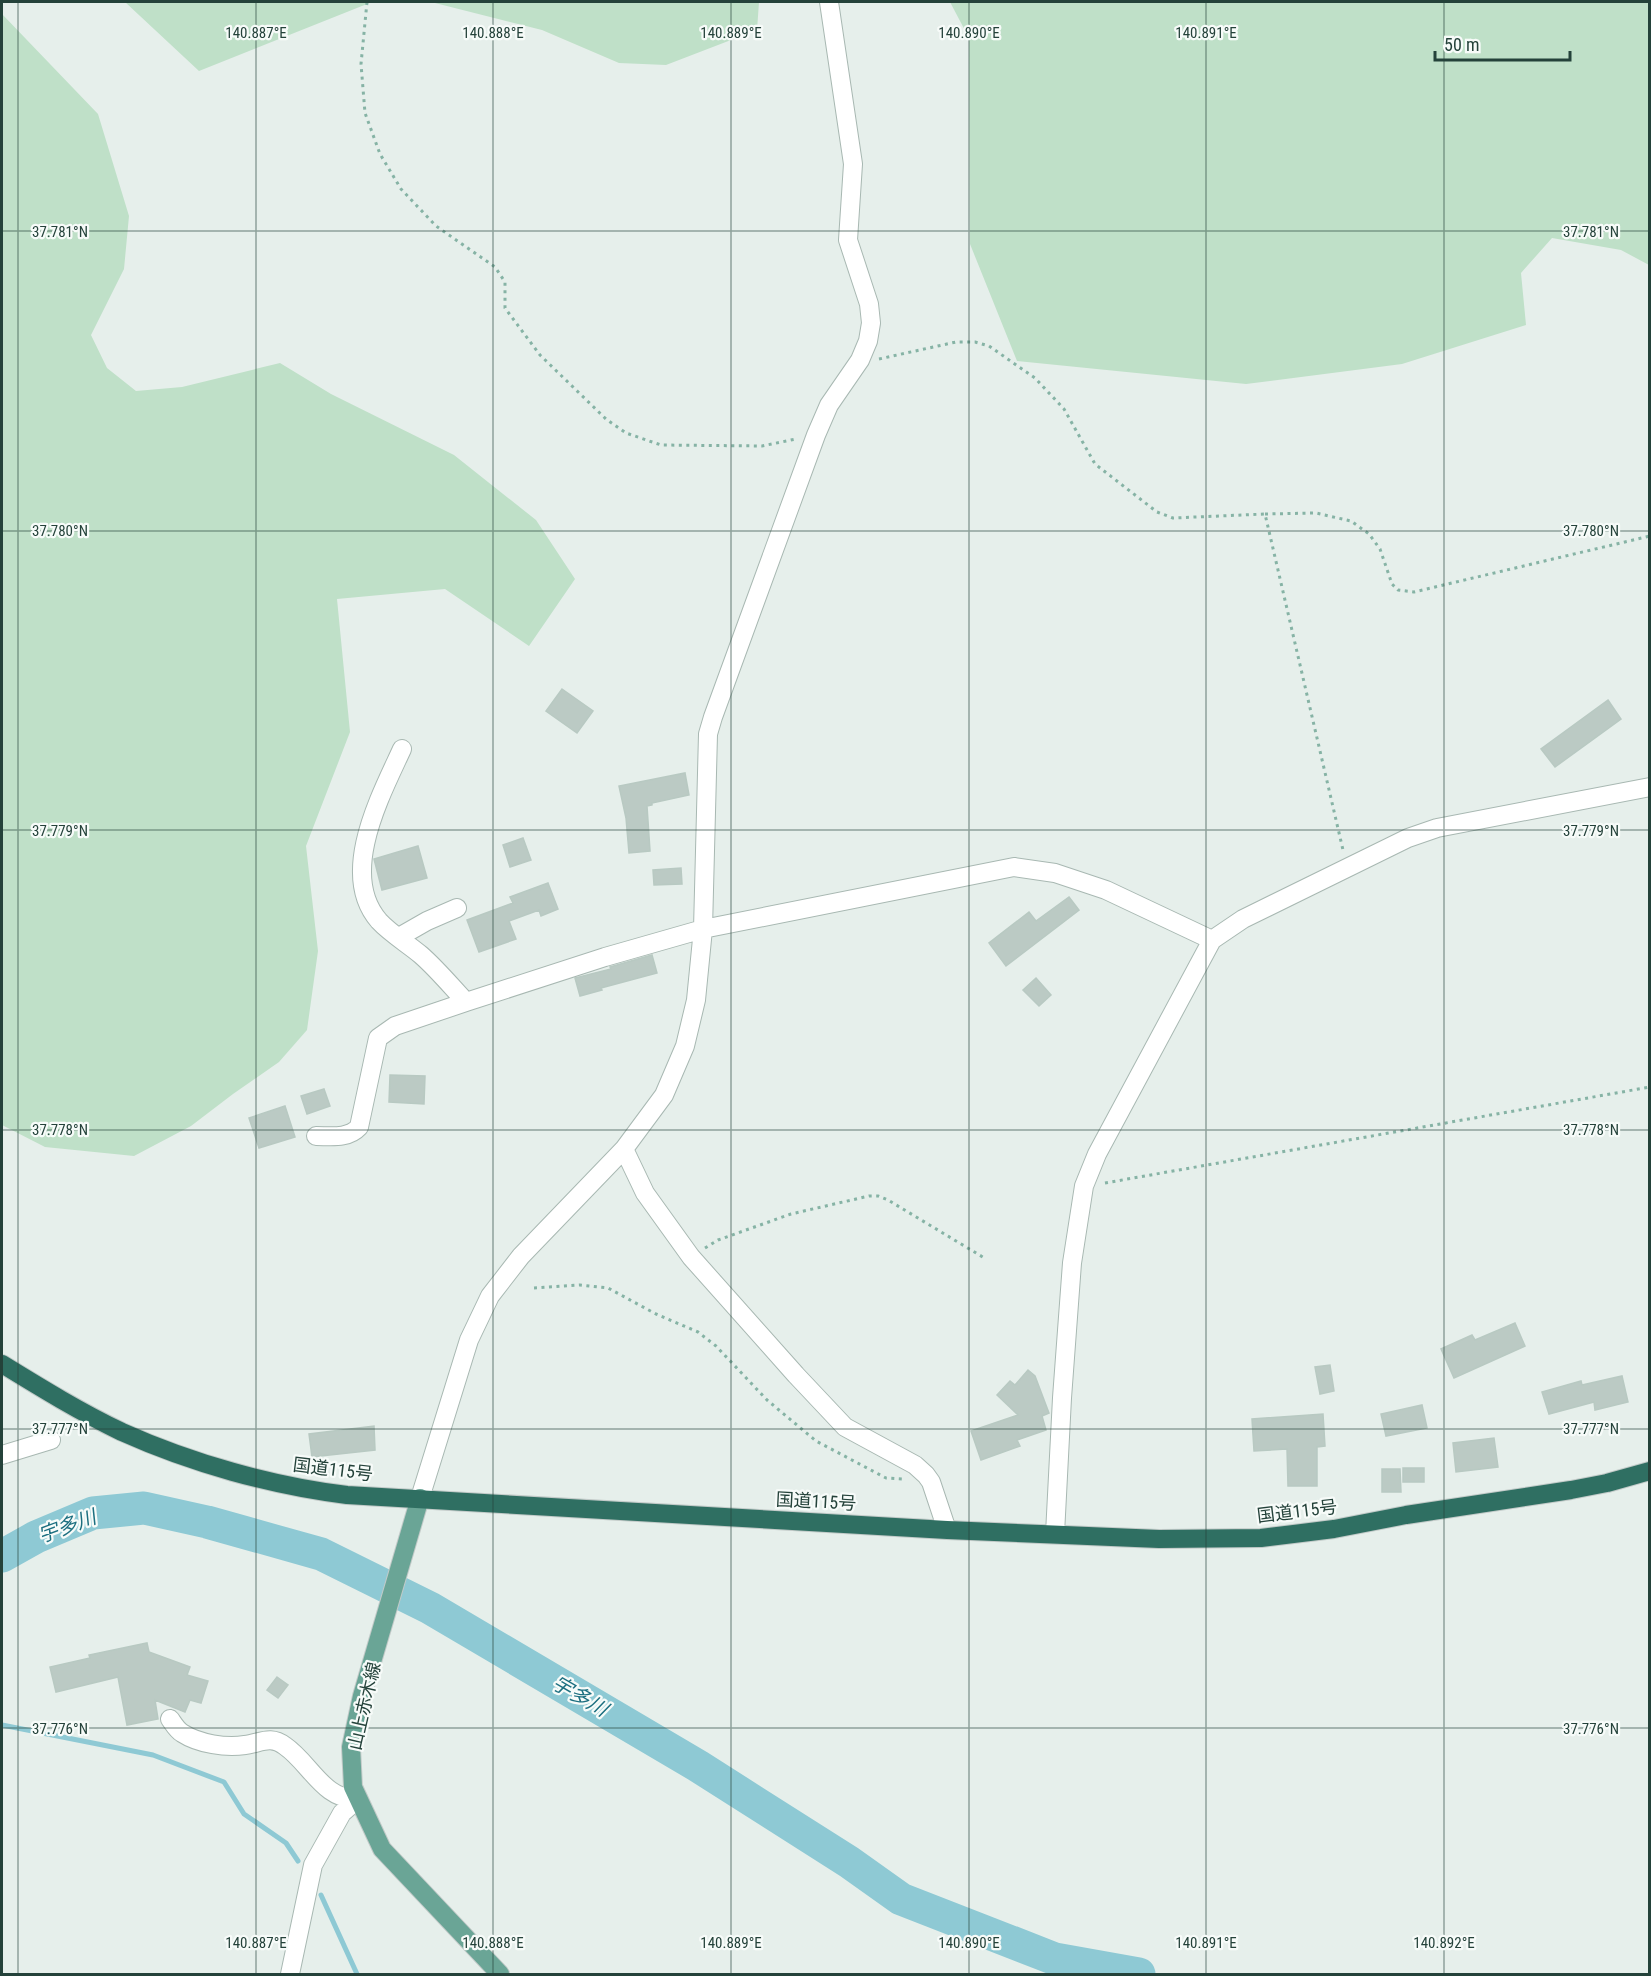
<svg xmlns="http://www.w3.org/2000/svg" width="1651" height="1976" font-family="'Roboto Condensed','Noto Sans JP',sans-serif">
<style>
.green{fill:#bfe0c8}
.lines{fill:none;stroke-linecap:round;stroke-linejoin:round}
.stream{stroke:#8ec9d4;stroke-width:5}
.river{stroke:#8ec9d4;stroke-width:33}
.building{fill:#bbcac4;stroke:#b8c9c2;stroke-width:1.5}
.minor-casing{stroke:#a8b8b2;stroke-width:20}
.major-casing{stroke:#c2cac8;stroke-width:20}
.highway-casing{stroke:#c2cac8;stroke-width:20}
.path{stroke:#86b3a5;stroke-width:3;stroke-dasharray:3 4.5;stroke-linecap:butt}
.minor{stroke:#fff;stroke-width:18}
.major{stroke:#6aa596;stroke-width:18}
.highway{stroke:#2f6f62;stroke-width:18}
.ticks{fill:none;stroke:#24423a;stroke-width:1.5;stroke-opacity:0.45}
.labels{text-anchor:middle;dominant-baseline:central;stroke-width:4.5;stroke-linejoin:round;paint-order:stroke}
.street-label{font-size:18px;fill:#24423a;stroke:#f7fbf9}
.water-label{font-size:20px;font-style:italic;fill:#1c6f80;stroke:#f7fbf9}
.ticks-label{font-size:15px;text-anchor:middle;fill:#24423a;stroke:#f7fbf9;stroke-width:4.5;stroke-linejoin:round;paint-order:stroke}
</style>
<rect width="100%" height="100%" fill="#e6efeb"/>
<path class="green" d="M125 2H372L199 71Z
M431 2H759L757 30 666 65 619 63 542 30Z
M950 2H1649V265L1621 250 1552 238 1521 273 1526 325 1402 364 1246 384 1017 361 970 244 969 38Z
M2 14 98 114 129 216 124 269 91 335 107 368 136 391 182 387 280 363 331 394 454 455 536 520 575 579 529 646 445 589 337 599 350 732 306 846 318 951 307 1030 279 1062 233 1094 191 1126 134 1156 45 1147 2 1125Z"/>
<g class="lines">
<path class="stream" d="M2 1725 153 1755 224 1782 244 1814 286 1843 298 1861
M321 1895 357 1974"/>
<path class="river" d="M2 1556 36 1537 93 1513 144 1508 207 1522 321 1554 430 1608 698 1766 849 1862 901 1899 1055 1959 1139 1974"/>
</g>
<path class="building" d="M562 689 593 711 577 733 546 711Z
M1608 700 1621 719 1555 767 1541 749Z
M685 773 689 795 652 803V805L647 806 650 851 629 853 626 818 619 786Z
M523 838 531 860 510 867 503 845Z
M418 846 427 878 382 890 374 859Z
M681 868 682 884 654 885 653 870Z
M548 883 558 909 541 916 539 910 509 921 516 939 479 952 467 920 513 903 510 897Z
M1069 897 1079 910 1006 966 989 943 1029 912 1036 921Z
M652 955 657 973 601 988 602 990 580 996 575 978 611 969 610 967Z
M1036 978 1051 995 1039 1006 1023 990Z
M390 1075 425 1076 424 1104 389 1102Z
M324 1089 330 1106 307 1114 301 1096Z
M285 1106 295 1137 259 1148 249 1118Z
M1515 1323 1525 1346 1454 1378 1441 1349 1472 1335 1475 1340Z
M1330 1365 1334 1391 1320 1394 1315 1367Z
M1028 1370 1035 1376 1049 1413 1042 1416 1046 1430 1017 1440 1020 1446 981 1460 971 1431 1018 1415 997 1395 1010 1381 1015 1385Z
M1622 1376 1628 1402 1595 1410 1594 1402 1549 1414 1542 1392 1581 1381 1582 1385Z
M1422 1405 1427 1428 1386 1436 1381 1414Z
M1323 1414 1325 1446 1317 1447V1486H1288L1287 1449 1254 1451 1252 1419Z
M374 1426 375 1450 312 1457 309 1434Z
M1494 1438 1498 1467 1456 1472 1453 1443Z
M1403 1468H1424V1482H1403Z
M1382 1469H1400L1401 1492H1382Z
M147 1643 149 1652 190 1667 187 1675 208 1681 201 1703 190 1700 185 1712 155 1700 158 1719 127 1725 118 1677 56 1692 50 1667 90 1658 89 1655Z
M277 1677 288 1685 278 1698 267 1690Z"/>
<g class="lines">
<defs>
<path id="minor" d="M829 2 853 164 848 240 869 304 871 323 868 341 860 360 829 405 816 435 713 717 708 734 703 929 696 1000 685 1046 664 1095 624 1149 645 1193 691 1257 796 1375 845 1427 915 1465 926 1475 931 1482 947 1530
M402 749C381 795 338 874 379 921 391 934 408 944 421 955 437 969 451 986 466 1002L605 957 703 929 1014 867 1055 873 1106 890 1212 940
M399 937 427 921 457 908
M316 1136C331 1136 348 1139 359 1127L378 1038 395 1026 466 1002
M2 1455 51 1440
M420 1498 469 1340 490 1296 521 1256 624 1149
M1055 1534 1062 1398 1072 1263 1084 1186 1097 1154 1212 940 1243 919 1408 838 1437 828 1650 787
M170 1719C173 1723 177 1730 182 1733 199 1744 226 1748 245 1745 261 1743 270 1735 285 1746 310 1763 324 1801 358 1799
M290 1974 313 1865 342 1813 358 1799"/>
<path id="major" d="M420 1498 362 1696 351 1747 353 1787 382 1849 500 1974"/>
<path id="highway" d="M2 1364C41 1388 80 1412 122 1432 191 1463 272 1486 347 1495L947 1530 1159 1539 1261 1538 1334 1529 1406 1515 1571 1490 1607 1483 1650 1471"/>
</defs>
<use href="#minor" class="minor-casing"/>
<use href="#major" class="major-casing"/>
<use href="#highway" class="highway-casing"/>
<path class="path" d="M367 2 361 64 365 113 380 154 401 189 436 226 495 267 505 282V308L540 355 606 419 626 433 661 445 762 446 796 439
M879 359 956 342H975L989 346 1035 378 1064 409 1095 464 1157 512 1173 518 1265 514 1343 850
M1265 514 1316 513 1351 521 1369 534 1380 549 1392 584 1398 590 1414 592 1650 536
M1105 1183 1650 1087
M705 1248 718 1240 791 1214 869 1196H878L888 1200 986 1259
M534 1288 580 1285 608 1288 656 1314 698 1332 716 1346 767 1400 816 1441 886 1478 902 1479"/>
<use href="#minor" class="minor"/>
<use href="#major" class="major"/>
<use href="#highway" class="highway"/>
</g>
<path class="ticks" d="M18 2V1974M256 2V1974M493 2V1974M731 2V1974M969 2V1974M1206 2V1974M1444 2V1974M2 231H1650M2 531H1650M2 830H1650M2 1130H1650M2 1429H1650M2 1728H1650"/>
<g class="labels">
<g class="street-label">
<text transform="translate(333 1469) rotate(7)">国道115号</text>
<text transform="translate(816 1501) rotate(3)">国道115号</text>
<text transform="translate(1297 1511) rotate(-7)">国道115号</text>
<text transform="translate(364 1706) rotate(-77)">山上赤木線</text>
</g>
<g class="water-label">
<text transform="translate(67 1526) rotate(-20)">宇多川</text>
<text transform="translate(580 1696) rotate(30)">宇多川</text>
</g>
</g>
<g class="ticks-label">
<text x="256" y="38">140.887°E</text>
<text x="493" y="38">140.888°E</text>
<text x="731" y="38">140.889°E</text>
<text x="969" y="38">140.890°E</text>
<text x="1206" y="38">140.891°E</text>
<text x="60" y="237">37.781°N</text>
<text x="1591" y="237">37.781°N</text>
<text x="60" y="536">37.780°N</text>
<text x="1591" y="536">37.780°N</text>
<text x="60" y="836">37.779°N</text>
<text x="1591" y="836">37.779°N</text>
<text x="60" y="1135">37.778°N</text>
<text x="1591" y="1135">37.778°N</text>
<text x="60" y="1434">37.777°N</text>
<text x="1591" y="1434">37.777°N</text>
<text x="60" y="1734">37.776°N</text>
<text x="1591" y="1734">37.776°N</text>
<text x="256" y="1948">140.887°E</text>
<text x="493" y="1948">140.888°E</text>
<text x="731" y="1948">140.889°E</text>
<text x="969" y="1948">140.890°E</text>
<text x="1206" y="1948">140.891°E</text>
<text x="1444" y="1948">140.892°E</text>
</g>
<rect width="1651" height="1976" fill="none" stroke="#24423a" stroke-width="6"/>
<path d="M1435 51v9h135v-9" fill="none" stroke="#24423a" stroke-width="3"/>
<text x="1444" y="51" font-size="18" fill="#24423a" stroke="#f7fbf9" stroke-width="4.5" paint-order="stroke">50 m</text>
</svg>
